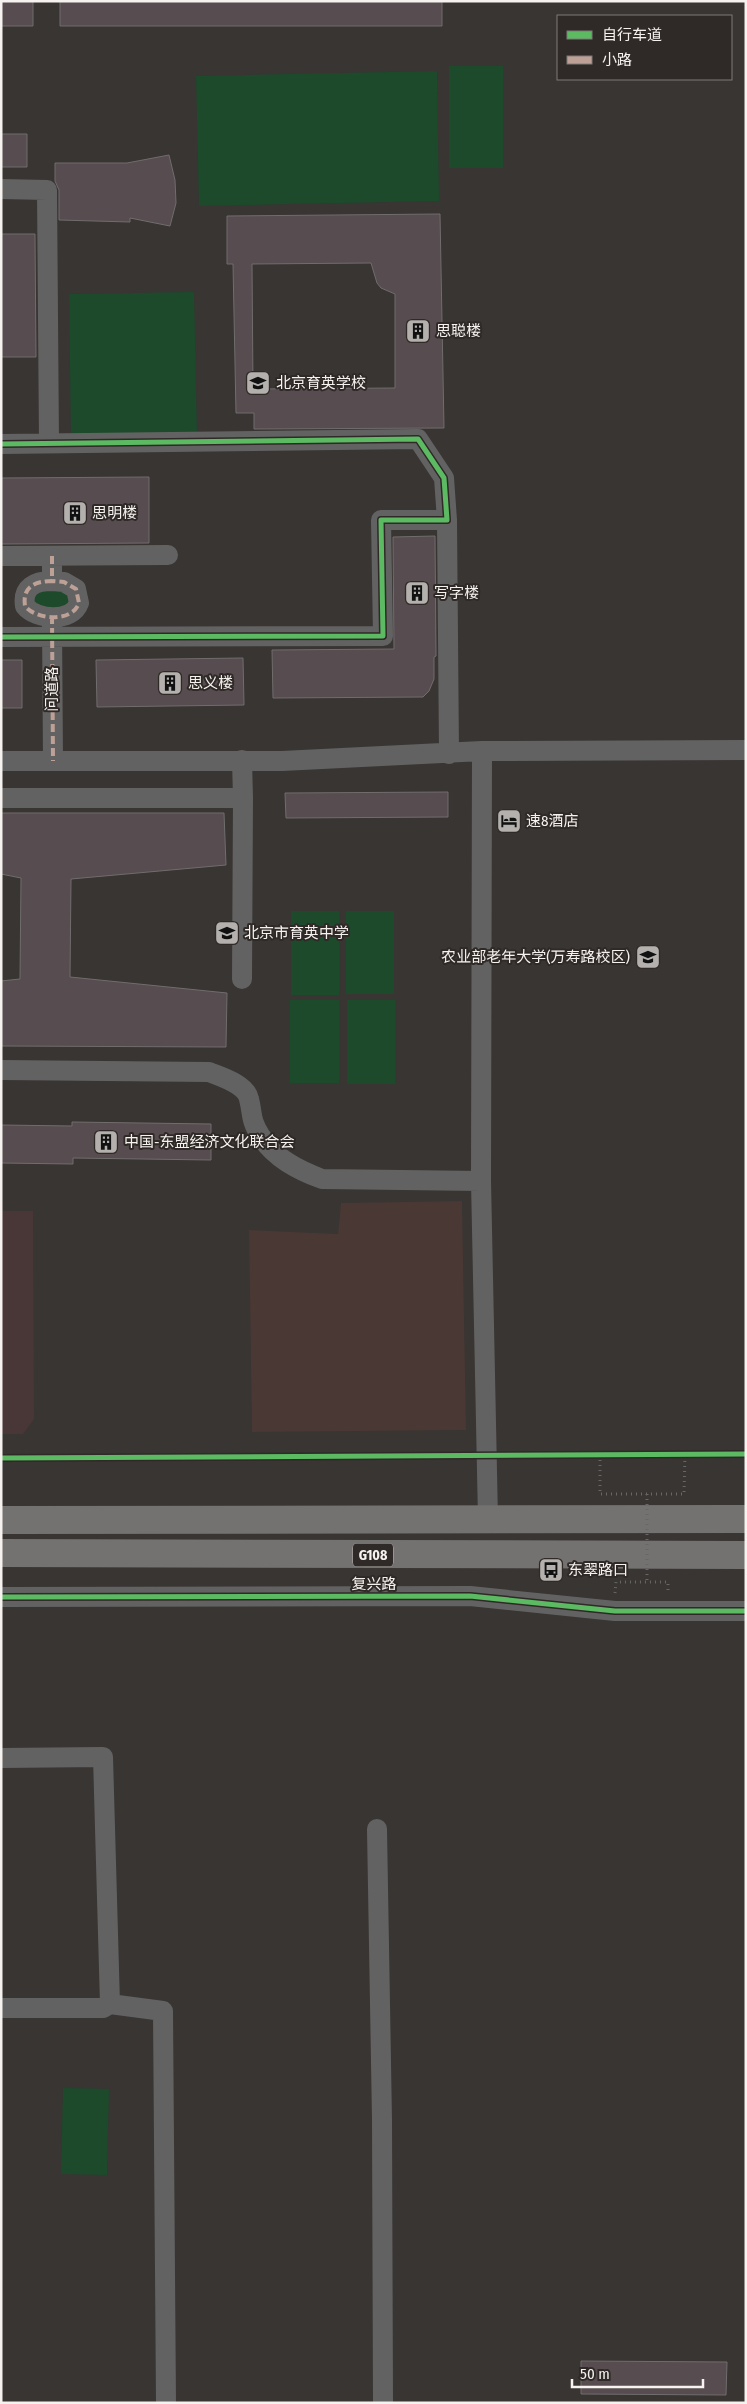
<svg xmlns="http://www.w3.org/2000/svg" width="747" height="2404" font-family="'Fira Sans Condensed','Noto Sans SC',sans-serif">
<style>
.industrial{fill:#493833}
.medical{fill:#493737}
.green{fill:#1c4a2b}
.building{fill:#574c50;stroke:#706d6d;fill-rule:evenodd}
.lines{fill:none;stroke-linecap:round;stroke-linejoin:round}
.path{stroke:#686666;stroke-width:3;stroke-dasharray:1 4;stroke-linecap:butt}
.minor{stroke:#636262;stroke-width:20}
.trunk{stroke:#747271;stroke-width:28}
.path-bridge{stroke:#686666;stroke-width:3;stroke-dasharray:1 4;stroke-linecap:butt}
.quiet{stroke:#bda197;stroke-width:4;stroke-dasharray:8 4;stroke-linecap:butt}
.cycleway-casing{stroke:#2f2a27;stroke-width:8}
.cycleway{stroke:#5cba63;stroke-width:5}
.labels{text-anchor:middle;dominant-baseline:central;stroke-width:4;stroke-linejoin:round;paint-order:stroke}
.shield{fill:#2f2a27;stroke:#bab6b3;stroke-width:1}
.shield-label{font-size:14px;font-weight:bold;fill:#f5f2ef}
.poi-label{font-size:15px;fill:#f5f2ef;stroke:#2f2a27;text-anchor:start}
.street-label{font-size:15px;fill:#f5f2ef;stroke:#2f2a27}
</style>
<rect width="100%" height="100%" fill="#383533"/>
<path class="industrial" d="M462 1201 466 1430 252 1432 249 1230 338 1234 341 1203Z"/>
<path class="medical" d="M1 1211H33L34 1419 23 1434H1Z"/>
<path class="green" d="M449 66H503V168H449Z
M437 71 439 201 199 206 196 76Z
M194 292 197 437 71 439 69 294Z
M45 584 78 599 46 615 27 593Z
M291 911H339V995H291Z
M346 911H394V994H346Z
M290 1000H339V1083H290Z
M347 1000H395V1084H347Z
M63 2088 109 2089 107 2175 61 2174Z"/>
<path class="building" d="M1 1H33V26H1Z
M60 1H442V26H60Z
M1 134H27V167H1Z
M169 155 175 180 176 203 170 226 130 218V222L59 220V190L55 181V163H127Z
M440 214 444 428 254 429V413H236L233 264H227V216ZM371 263 377 283 381 288 395 294V388L253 389 252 264Z
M1 234H35L36 357H1Z
M149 477V543L1 544V478Z
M435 536 436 656 434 657V679L429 691 423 697 273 698 272 650 394 649 393 537Z
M243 658 244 705 97 707 96 660Z
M1 660H22V708H1Z
M448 792V817L286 818 285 793Z
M1 813H224L226 865 71 879 70 977 227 993 226 1047 1 1046V981L20 979 21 878 1 874Z
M72 1122 211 1124V1160L73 1158V1164L1 1163V1125L72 1126Z
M581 2361 727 2362 726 2395 581 2394Z"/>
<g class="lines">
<path class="path" d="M600 1455V1494H684L685 1454
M615 1593 616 1582H668V1593"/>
<path class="minor" d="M1 189 47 190 49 443
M1 444 418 439 444 478 447 520H381L383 636 1 637
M447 520 449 754
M1 556 168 555
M52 556V581C35 581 22 587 25 606 36 620 72 623 79 603L76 589 64 582 52 581
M52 623 53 761
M482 751 481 1181 488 1519
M1 761H282L482 751 746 750
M1 798H243L242 760
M242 979 243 798
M1 1070 209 1072C221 1077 246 1084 249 1099 253 1115 250 1119 260 1135 274 1158 298 1170 322 1179L481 1181
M1 1597 470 1596 615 1611H746
M1 1758 103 1757 110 2004
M377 1829 382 2120 383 2403
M1 2008H103L110 2004 163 2011 166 2403"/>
<path class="trunk" d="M1 1520 746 1519
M1 1553 746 1555"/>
<path class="path-bridge" d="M647 1494V1582"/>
<path class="quiet" d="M52 556V581C35 581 22 587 25 606 36 620 72 623 79 603L76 589 64 582 52 581
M52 616 53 761"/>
<defs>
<path id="cycleway" d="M1 444 418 439 444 478 447 520H381L383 636 1 637
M1 1458 746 1454
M1 1597 470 1596 615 1611H746"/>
</defs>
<use href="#cycleway" class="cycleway-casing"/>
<use href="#cycleway" class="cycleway"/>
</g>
<defs>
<symbol id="building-square" viewBox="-11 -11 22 22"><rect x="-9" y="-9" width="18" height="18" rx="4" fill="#b3b0ad" stroke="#2f2a27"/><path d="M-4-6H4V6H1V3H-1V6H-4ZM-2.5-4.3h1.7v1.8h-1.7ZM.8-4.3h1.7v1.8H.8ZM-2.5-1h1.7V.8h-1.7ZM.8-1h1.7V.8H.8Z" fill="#111"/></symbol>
<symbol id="school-square" viewBox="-11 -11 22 22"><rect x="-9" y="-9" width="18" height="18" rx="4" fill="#b3b0ad" stroke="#2f2a27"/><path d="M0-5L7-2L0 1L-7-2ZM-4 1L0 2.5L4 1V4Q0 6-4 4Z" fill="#111"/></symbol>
<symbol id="hotel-square" viewBox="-11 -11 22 22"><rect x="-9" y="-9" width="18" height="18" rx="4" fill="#b3b0ad" stroke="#2f2a27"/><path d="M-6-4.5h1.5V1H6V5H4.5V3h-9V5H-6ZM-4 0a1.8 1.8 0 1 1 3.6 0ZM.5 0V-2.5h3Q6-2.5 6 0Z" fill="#111"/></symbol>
<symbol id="university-square" viewBox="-11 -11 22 22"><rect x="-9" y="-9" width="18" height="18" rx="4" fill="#b3b0ad" stroke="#2f2a27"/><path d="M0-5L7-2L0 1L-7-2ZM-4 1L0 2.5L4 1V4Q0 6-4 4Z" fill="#111"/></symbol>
<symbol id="bus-square" viewBox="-11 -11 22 22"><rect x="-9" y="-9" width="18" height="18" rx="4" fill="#b3b0ad" stroke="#2f2a27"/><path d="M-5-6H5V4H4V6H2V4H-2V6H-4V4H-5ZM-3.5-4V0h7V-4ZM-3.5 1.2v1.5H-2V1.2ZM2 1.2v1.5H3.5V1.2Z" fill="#111"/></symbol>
</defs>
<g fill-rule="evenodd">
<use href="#building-square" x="404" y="317" width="28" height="28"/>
<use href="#school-square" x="244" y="369" width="28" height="28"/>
<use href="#building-square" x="61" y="499" width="28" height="28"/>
<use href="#building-square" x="403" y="579" width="28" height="28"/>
<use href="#building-square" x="156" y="669" width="28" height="28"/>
<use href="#hotel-square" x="495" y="807" width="28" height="28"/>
<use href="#school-square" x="213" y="919" width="28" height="28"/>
<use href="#university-square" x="634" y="943" width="28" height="28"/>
<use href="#building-square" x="92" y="1128" width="28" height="28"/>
<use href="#bus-square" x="537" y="1556" width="28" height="28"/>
</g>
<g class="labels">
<rect class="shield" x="353" y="1543.5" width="40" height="23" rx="4"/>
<g class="shield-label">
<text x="373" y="1555">G108</text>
</g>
<g class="poi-label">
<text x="436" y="331">思聪楼</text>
<text x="276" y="383">北京育英学校</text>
<text x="92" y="513">思明楼</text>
<text x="434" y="593">写字楼</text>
<text x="188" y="683">思义楼</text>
<text x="526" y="821">速8酒店</text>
<text x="244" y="933">北京市育英中学</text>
<text x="630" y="957" text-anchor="end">农业部老年大学(万寿路校区)</text>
<text x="124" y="1142">中国-东盟经济文化联合会</text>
<text x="568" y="1570">东翠路口</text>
</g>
<g class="street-label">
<text transform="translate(52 689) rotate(-90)">问道路</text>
<text x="374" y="1584">复兴路</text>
</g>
</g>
<rect width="747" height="2404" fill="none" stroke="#f5f2ef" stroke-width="5"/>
<rect x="557" y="15" width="175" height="65" fill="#2f2a27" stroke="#7e7a77"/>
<rect x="567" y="31" width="25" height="8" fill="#5cba63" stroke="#7e7a77"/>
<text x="602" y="40" font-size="15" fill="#f5f2ef">自行车道</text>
<rect x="567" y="56" width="25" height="8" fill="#bda197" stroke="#7e7a77"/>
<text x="602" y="65" font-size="15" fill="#f5f2ef">小路</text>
<path d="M572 2379v8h131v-8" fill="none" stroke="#f5f2ef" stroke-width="2.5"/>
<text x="580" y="2379" font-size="15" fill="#f5f2ef" stroke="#2f2a27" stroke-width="4" paint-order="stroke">50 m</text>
</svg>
